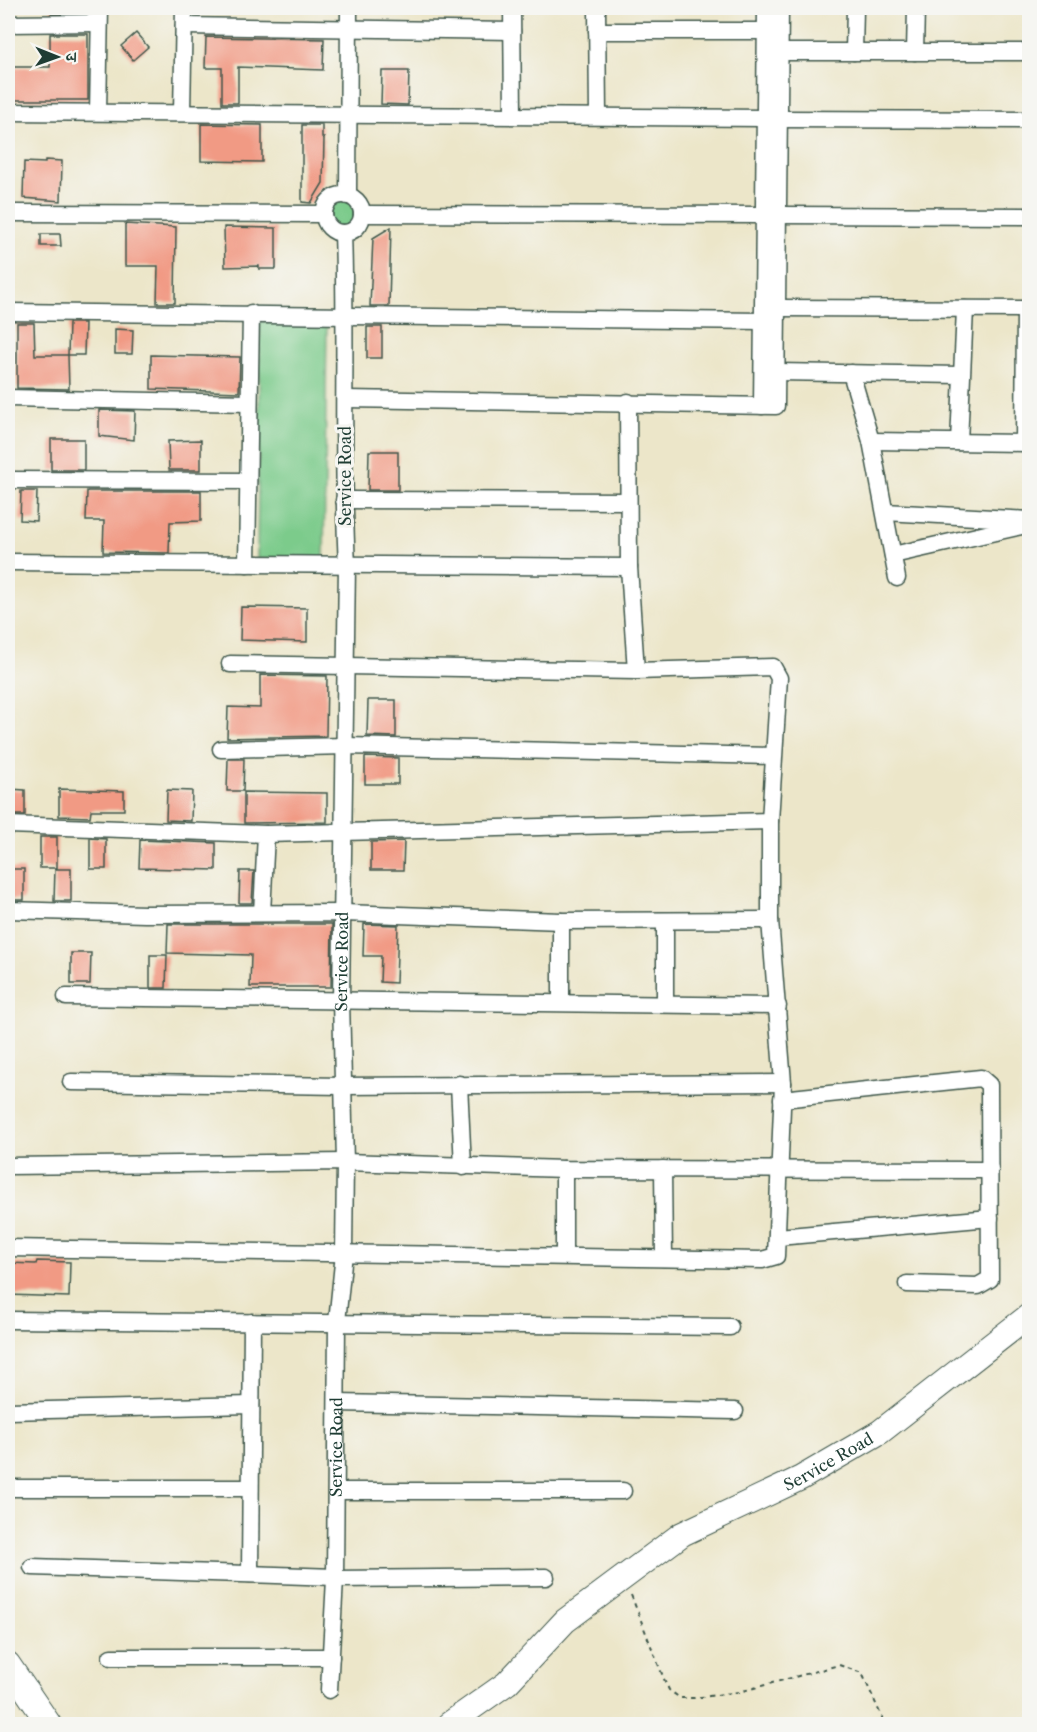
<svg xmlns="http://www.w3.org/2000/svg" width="1037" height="1732" font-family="'Libre Caslon Text','Noto Serif Devanagari',serif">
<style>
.green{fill:#7ccb8b;stroke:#4e8460;stroke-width:1.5}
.building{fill:#f19a84}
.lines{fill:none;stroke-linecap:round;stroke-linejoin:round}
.street-casing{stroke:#3e564a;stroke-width:19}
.secondary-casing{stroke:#3e564a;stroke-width:26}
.path{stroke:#3e564a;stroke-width:2;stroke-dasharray:4.5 4.5;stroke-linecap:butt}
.street{stroke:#fff;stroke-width:16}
.secondary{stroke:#fff;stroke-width:24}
.labels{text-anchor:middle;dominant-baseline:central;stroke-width:6;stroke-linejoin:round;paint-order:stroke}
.street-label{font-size:16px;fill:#1f3d34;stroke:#f6f6f2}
</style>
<rect width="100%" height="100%" fill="#f6f6f2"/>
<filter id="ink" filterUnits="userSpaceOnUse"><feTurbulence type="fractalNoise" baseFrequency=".0167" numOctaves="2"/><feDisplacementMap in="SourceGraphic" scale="12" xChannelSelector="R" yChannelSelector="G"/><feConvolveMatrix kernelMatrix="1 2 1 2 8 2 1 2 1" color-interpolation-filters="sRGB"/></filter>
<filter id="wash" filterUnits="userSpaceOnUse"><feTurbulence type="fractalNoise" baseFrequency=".008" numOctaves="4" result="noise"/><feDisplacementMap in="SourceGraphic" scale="24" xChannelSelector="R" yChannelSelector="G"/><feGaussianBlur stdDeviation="1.35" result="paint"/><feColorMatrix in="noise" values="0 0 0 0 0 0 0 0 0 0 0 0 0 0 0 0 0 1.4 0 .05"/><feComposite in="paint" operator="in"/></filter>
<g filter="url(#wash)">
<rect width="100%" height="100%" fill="#ece6c9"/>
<path class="green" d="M325 215a18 18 0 1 1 36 0a18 18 0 1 1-36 0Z
M260 321 327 322 324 560 257 559Z"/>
<g id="blocks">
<path class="building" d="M51 8H85V13H51Z
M136 33 148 47 133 60 121 46Z
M50 34H88V100H8V67H50Z
M206 37 324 39 323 70 238 67V103H222V68H205Z
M382 71H409L408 105 381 104Z
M201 124 262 125V162L201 161Z
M302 125H322V138H324L323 183 311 203 302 202Z
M45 160 62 161 61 201 23 198 24 162 45 163Z
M125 224 176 227 175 303H157L158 266H125Z
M224 227 276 228V269H259V266L225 267Z
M391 227 389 306H370L373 238Z
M41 234H60L61 246H41Z
M17 323H34L35 355H68L69 389 17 388Z
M69 323H85L84 355H68Z
M367 327H382V358H367Z
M115 329 133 330 132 354H115Z
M151 355 240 357 239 392 151 389Z
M99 410 135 411 134 440 99 436Z
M51 439H84V470H51Z
M201 440V470H169L168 441Z
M369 451H398V490H368Z
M21 491H37L36 521 20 520Z
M87 491H201V521L170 522 169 553 103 552 104 521H86Z
M241 607 307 608V642L240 640Z
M260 675 327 676 326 736 227 738 228 707 260 708Z
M368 700H396V737L367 736Z
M365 757 398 758V784H365Z
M228 759H244L243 791H227Z
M9 789 25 790V815H9Z
M59 789 124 791V810H91L90 817 59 816Z
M167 790 192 791 191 821 166 820Z
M244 792 327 793V822L244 823Z
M40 837H57V868H40Z
M90 838 106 839V869H90Z
M140 840 216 843V870L139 868Z
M404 841 403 870H371V842Z
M8 869H24V900H8Z
M55 869H71V901H54Z
M240 871H254L252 903H239Z
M168 924H332L331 987H250L251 955 167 953Z
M364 924 398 925 396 983 380 982 381 956H363Z
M71 953H91L90 984H71Z
M150 955H167L166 988H150Z
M37 1261 70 1262 69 1297 8 1295V1263L36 1264Z"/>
</g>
</g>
<g filter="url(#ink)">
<use href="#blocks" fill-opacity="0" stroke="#3e564a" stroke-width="1.5"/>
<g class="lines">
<defs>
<g id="street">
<path d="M512 8 513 115"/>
<path d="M597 8 598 116"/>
<path d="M8 24 99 23"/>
<path d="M184 26 512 31"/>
<path d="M597 31H766"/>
<path d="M780 52H1030"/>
<path d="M854 52 855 8"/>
<path d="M915 52 916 8"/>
<path d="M8 112 765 118"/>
<path d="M98 112 100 8"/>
<path d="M182 112 184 8"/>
<path d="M779 119 1030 120"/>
<circle cx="343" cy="214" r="19"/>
<path d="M348 196 349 8"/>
<path d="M8 213 324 214"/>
<path d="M362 214 764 215"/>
<path d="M779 215 1030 216"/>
<path d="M778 308 1030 309"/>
<path d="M8 312 763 321"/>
<path d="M777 372 960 375"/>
<path d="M851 373 871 441 897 578"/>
<path d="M8 398 249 403"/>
<path d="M346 399 776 406 780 8"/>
<path d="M628 402 629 567 636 671"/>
<path d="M762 406 766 8"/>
<path d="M871 441 1030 443"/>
<path d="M959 442 965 309"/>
<path d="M1024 443 1025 309"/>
<path d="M8 480 248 481"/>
<path d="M344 500 628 501"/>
<path d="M885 512 1030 520"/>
<path d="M893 555 1026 525"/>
<path d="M8 562 629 567"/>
<path d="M247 564 251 313"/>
<path d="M221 749 346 746 773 756"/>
<path d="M8 825 266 834 770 821"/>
<path d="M8 910 145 914 344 913 561 921 770 920"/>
<path d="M262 913 266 834"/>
<path d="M561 921V1002"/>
<path d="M665 921V1004"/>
<path d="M66 997 778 1006"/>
<path d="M71 1082 342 1086 783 1083"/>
<path d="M459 1084 463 1167"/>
<path d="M782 1099 981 1078 989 1085 990 1279 978 1286 907 1284"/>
<path d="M8 1166 345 1162 564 1169 990 1170"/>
<path d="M564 1169V1255"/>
<path d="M663 1169 664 1258"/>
<path d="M778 1237 990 1218"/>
<path d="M8 1248 762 1260 776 1256 783 1083 770 920V821L779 678 773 667 636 671 230 664"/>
<path d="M8 1320 730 1327"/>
<path d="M337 1403 735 1411"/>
<path d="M8 1411 251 1405"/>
<path d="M8 1488H250"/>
<path d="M337 1491H623"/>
<path d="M32 1567 335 1577"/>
<path d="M250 1574 252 1322"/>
<path d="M335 1579 546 1577"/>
<path d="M111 1657H331"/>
<path id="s1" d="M329 1690 335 1579 337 1322 344 1253 345 1162 341 1000 347 565C341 455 347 344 343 233"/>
</g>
<g id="secondary">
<path d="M8 1664 49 1724"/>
<path id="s2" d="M449 1724 507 1683 565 1621 682 1534 801 1478 880 1432 1030 1315"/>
</g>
</defs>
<use href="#street" class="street-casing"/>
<use href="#secondary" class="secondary-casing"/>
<path class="path" d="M631 1595 664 1679 669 1690 680 1698H694L739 1692 839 1665 862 1673 885 1724"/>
<use href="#street" class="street"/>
<use href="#secondary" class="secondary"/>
</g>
</g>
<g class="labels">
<g class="street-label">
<text transform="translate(345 476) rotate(-90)">Service Road</text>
<text stroke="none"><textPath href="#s1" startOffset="729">Service Road</textPath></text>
<text stroke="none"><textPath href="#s1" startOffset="243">Service Road</textPath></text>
<text stroke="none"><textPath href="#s2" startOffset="465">Service Road</textPath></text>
</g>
</g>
<rect width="1037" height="1732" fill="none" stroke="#f6f6f2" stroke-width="30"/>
<g transform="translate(57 57) rotate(91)" stroke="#f6f6f2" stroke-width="4.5" paint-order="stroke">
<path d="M0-4.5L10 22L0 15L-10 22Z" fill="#1f3d34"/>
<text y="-9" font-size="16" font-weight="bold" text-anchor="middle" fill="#1f3d34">उ</text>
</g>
</svg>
